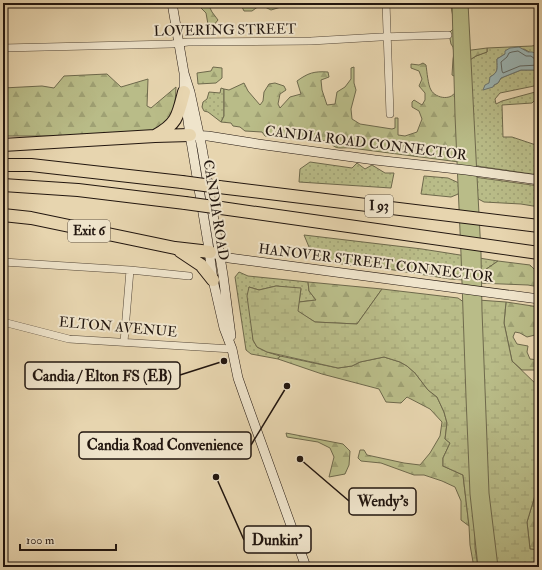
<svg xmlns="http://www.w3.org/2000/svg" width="542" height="570" font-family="'IM FELL Double Pica',serif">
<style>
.grass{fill:url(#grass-dots);stroke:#6e694c}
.forest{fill:url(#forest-firs);stroke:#6e694c}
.wetland{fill:url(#wetland-marsh);stroke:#6e694c}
.park{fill:#b9bc88;stroke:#6e694c}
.water{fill:#9bb6b6;stroke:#6b7673}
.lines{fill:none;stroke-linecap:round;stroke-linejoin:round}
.shore{stroke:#5e6662;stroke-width:1}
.street-casing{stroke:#534637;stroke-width:8}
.secondary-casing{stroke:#22160f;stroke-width:10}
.highway-casing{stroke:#22160f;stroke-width:14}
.street{stroke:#efe4cb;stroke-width:7}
.secondary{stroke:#efe4cb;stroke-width:9}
.highway{stroke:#e7d5af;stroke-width:12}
.highway-bridge-casing{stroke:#22160f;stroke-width:14;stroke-linecap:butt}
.highway-bridge{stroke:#e7d5af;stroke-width:12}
.labels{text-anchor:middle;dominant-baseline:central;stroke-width:4;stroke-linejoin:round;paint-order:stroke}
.shield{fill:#efe4cb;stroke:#605447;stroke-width:1}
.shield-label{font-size:13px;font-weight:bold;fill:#22160f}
.street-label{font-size:14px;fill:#22160f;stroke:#efe4cb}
.leader{fill:none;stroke:#22160f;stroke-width:1.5}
.callout-dot{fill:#22160f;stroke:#efe4cb;stroke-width:1.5}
.callout{fill:#efe4cb;stroke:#22160f;stroke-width:1.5}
.callout-label{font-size:15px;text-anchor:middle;font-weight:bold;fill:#22160f}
</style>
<defs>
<pattern id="grass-dots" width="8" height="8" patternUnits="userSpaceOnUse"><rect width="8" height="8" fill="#b9bc88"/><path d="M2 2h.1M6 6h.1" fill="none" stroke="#9fa174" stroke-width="1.8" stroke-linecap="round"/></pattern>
<pattern id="forest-firs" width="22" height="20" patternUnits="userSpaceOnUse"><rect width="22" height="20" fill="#b9bc88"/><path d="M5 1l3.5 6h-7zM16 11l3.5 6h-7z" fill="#9fa174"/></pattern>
<pattern id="wetland-marsh" width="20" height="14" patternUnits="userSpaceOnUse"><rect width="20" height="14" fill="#b9bc88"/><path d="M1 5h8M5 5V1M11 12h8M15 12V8" fill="none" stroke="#9fa174"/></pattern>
</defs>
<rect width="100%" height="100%" fill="#e7d5af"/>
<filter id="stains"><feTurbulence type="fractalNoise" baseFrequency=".005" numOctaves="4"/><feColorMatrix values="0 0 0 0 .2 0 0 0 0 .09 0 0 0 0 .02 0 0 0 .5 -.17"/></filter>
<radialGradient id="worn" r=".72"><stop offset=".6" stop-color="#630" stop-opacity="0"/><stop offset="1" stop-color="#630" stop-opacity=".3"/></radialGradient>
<path class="grass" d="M539 44V57H538L524 49 505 54 497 59C497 69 499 72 490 77L494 85 498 83 501 78 521 70H537L539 68V85L500 93 495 99 496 104 502 101 539 91V96L532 103 502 105 503 137H512L539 146V175L470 165 468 61 476 56 487 52V48L532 46Z
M221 88 224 89V116L221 122 208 112 204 111 202 107 203 102 207 99 209 92 220 93Z
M310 162 352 168 357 163 365 169 372 165 385 173H394L391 188 299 182 300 169Z
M424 176 448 178 459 183 463 192 451 197 421 194Z
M474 177 539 186V207L521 204 484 202 469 194Z
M304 235 422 249 498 261 482 272 472 273 464 280 450 279 375 267 347 265 318 259 309 247Z
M239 272 248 276 308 282 309 291 316 300 299 302 301 289 276 286 259 290 249 287 253 340 257 347 267 352 280 356 278 359 251 354 246 350 235 277Z"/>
<path class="forest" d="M203 3H209L208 4 212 12 218 20 213 26 209 30 206 13 201 8Z
M240 3H290L281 7 271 10 263 6H259L252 11H244Z
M451 3H465L464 51 487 48V52L476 56 468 61 459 162 351 148C340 147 336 151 329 141L265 136 262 132 245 131 240 127 233 126 231 123 221 122 224 116V89L229 90 244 83 248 91 260 105 263 101 264 92 269 84 275 83 284 86 286 90 280 94 278 104 280 108 290 97 301 94 297 81C308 73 314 71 328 72L329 77 321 80 322 90 327 105 335 104 337 92 345 87 351 79V68L354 67V83L356 90 351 109 352 119 360 124 392 129 395 128V118H398V135L405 136 417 132 422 119 419 111 412 107V102L414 100 422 105 425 100V93L419 86 422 79 419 71 411 68V64L419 65 423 63 426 65C427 72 428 85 431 90 436 99 453 101 456 90 457 86 456 81 456 77L452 75 453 59 454 53 453 47 451 44 450 39V32L455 27C454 18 451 12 451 3Z
M213 67 222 68V78L216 83 198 84 197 73 211 71Z
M107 74 121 87 148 79 147 106 151 108 176 87C175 109 174 124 151 131L66 136H3V88L42 86 54 88 64 76Z
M498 261 530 265 539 274V287L528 285 477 283 472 273 482 272Z
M308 282 382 289 357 324 315 322 297 311 299 302 316 300 309 291Z
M506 302 539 307V327L535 335 527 337 520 333 515 332 513 337 517 344 528 346 527 352 530 359 539 360V370H522L512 361 504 323Z
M280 356 338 368 352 366 360 362 384 357 400 362 407 366 415 373 428 390 437 397 444 412 447 423 445 439 450 443 443 458V466L463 475 469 526 461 520V501L455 487 442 481 424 475H414L381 463 361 461 358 458 360 450H364L367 455 404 463 420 465 430 453 440 436 442 422 430 409 407 397 401 403 386 402 379 389 322 374 278 359Z
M286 433 343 444 350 451 349 465 345 474 329 477 334 457 330 448 318 442 287 437Z
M539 482V550L530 549 527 522Z"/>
<path class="wetland" d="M276 286 301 288 298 311 315 322 357 324 382 289 458 298 465 303 475 517V548L478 567H473V562L470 545 469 526 463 475 443 466V458L450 443 445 439 447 423 444 412 437 397 428 390 415 373 407 366 400 362 384 357 360 362 352 366 338 368 267 352 257 347 253 340 247 296 249 287 259 290Z
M478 300 506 302 504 323 512 361 538 386 539 482 527 522 530 549 539 550V567H491Z"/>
<path class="park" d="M452 3H468L481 253 482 311 489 493 498 567H478L470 494 466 397 461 254 455 115Z"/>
<path class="water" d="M519 47 528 52H532L535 53 536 56 537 57H539V68L537 70H521L501 78 498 83 494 85 493 87 483 90 485 85 489 83 490 77C499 72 497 69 497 59L505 54V51L510 48Z"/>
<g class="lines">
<path class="shore" d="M539 61 536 60 531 56H526L518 51 512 52 509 53 507 57 501 62 502 71 503 73 520 66 539 65"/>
<defs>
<path id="street" d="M386 3 390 114
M3 48 172 44 188 42 311 41 380 37 448 35
M3 262 130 270 189 276
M3 322 69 339 232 349
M124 342 130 270"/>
<path id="secondary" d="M172 3 184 73 190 92 202 148 223 275 231 336
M184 73V92L190 135 208 243 213 280 224 328 232 349 238 378 245 398 306 567
M190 135 208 136 258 144 375 160 466 170 539 180
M215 254 229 258 539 299"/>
<path id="highway" d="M155 136C177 124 178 116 184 92
M3 145 155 136 190 135
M3 165H31L182 182
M3 185 78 190 185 203
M219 187 539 226
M221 208 539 253
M3 215 31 218 175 248 210 252
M180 251 201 265 213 280"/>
</defs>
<use href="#street" class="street-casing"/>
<use href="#secondary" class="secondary-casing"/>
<use href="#highway" class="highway-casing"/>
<use href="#street" class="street"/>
<use href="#secondary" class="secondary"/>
<use href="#highway" class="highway"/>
<defs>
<path id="highway-bridge" d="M182 182 219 187
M185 203 221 208"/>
</defs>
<use href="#highway-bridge" class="highway-bridge-casing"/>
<use href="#highway-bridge" class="highway-bridge"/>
</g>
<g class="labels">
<g class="shield">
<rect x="365" y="195" width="28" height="22" rx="3"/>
<rect x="68" y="220" width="42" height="22" rx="3"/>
</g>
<g class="shield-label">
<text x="379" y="206">I 93</text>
<text x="89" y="231">Exit 6</text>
</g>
<g class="street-label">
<text transform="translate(225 30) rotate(-1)">LOVERING STREET</text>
<text transform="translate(366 143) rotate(7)">CANDIA ROAD CONNECTOR</text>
<text transform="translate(216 210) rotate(81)">CANDIA ROAD</text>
<text transform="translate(376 263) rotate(7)">HANOVER STREET CONNECTOR</text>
<text transform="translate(118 327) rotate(5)">ELTON AVENUE</text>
</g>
</g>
<path class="leader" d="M224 361L180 375M287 386L251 445M300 459L349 501M216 477L244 540"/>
<g class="callout-dot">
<circle cx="224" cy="361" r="4"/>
<circle cx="287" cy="386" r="4"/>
<circle cx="300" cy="459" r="4"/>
<circle cx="216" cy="477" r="4"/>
</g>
<g class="callout">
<rect x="25" y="362" width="155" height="27" rx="4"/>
<rect x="79" y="432" width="172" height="27" rx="4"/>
<rect x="349" y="488" width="67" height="27" rx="4"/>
<rect x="244" y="526" width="67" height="27" rx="4"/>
</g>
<g class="callout-label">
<text x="102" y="381">Candia / Elton FS (EB)</text>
<text x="165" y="450">Candia Road Convenience</text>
<text x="383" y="506">Wendy's</text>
<text x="277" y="545">Dunkin'</text>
</g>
<rect width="542" height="570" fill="none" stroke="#e7d5af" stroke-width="16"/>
<rect x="4" y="4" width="534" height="562" fill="none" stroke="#22160f" stroke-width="2"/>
<rect x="8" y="8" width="526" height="554" fill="none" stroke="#22160f"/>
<path d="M20 544v6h96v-6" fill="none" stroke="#22160f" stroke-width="2"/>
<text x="26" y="544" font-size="12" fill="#22160f" stroke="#efe4cb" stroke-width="3" paint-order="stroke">100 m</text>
<rect width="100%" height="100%" filter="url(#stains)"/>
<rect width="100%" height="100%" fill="url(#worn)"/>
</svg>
